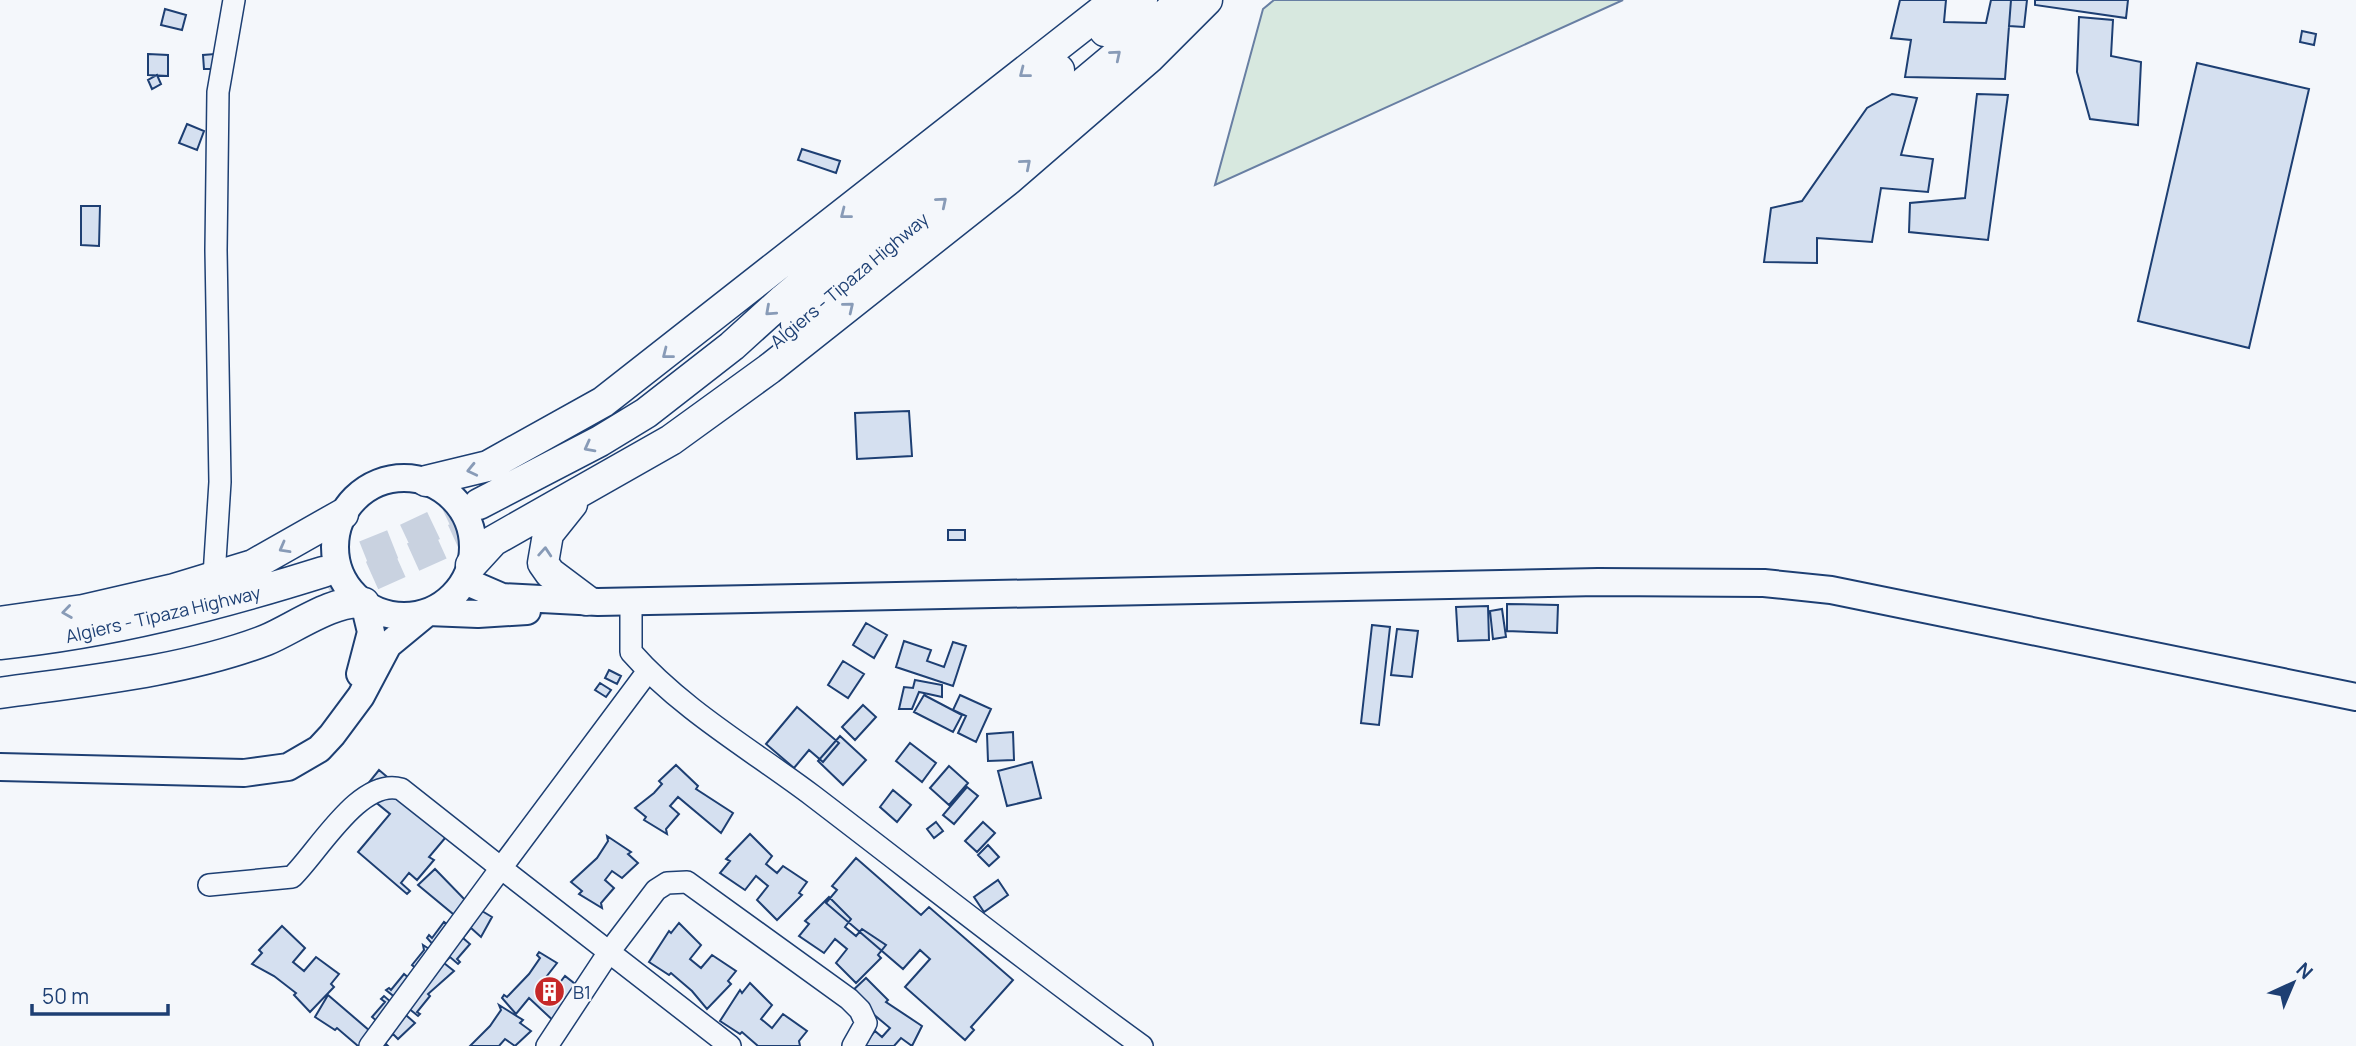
<svg xmlns="http://www.w3.org/2000/svg" width="2356" height="1046" font-family="Manrope,sans-serif">
<style>
.green{fill:#d7e8df;stroke:#687fa3;stroke-width:2}
.building{fill:#d5e0f0;stroke:#1d3f73;stroke-width:2}
.lines{fill:none;stroke-linecap:round;stroke-linejoin:round}
.highway-tunnel{stroke:#c9d2e0;stroke-width:30;stroke-dasharray:30 15;stroke-linecap:butt}
.minor-casing{stroke:#1d3f73;stroke-width:24}
.major-casing{stroke:#1d3f73;stroke-width:30}
.highway-casing{stroke:#1d3f73;stroke-width:33}
.minor{stroke:#f4f7fb;stroke-width:21}
.major{stroke:#f4f7fb;stroke-width:26}
.highway{stroke:#f4f7fb;stroke-width:30}
.oneway{stroke:#889bb7}
.labels{text-anchor:middle;dominant-baseline:central;stroke-width:5;stroke-linejoin:round;paint-order:stroke}
.street-label{font-size:18px;fill:#1d3f73;stroke:#f4f7fb}
.poi-label{font-size:18px;fill:#1d3f73;stroke:#f4f7fb;text-anchor:start}
</style>
<rect width="100%" height="100%" fill="#f4f7fb"/>
<path class="green" d="M1274 0H1623L1215 185 1263 9Z"/>
<path class="building" d="M1900 0H1946L1944 22 1986 23 1991 0H2011L2005 79 1905 77 1911 40 1891 38Z
M2011 0H2027L2024 27 2009 26Z
M2035 0H2128L2126 18 2035 5Z
M165 9 186 15 182 30 161 25Z
M2079 17 2113 20 2111 56 2141 62 2138 125 2090 119 2077 72Z
M2302 31 2316 34 2314 45 2300 42Z
M148 54 168 55V76L148 75Z
M215 54V69H204L203 55Z
M2197 63 2309 89 2249 348 2138 321Z
M157 75 161 84 152 89 148 80Z
M1892 94 1917 98 1901 155 1933 159 1928 192 1881 188 1872 242 1817 238V263L1764 262 1771 208 1802 201 1867 108Z
M1977 94 2008 95 1988 240 1909 232 1910 203 1965 198Z
M187 124 204 131 197 150 179 143Z
M802 149 840 161 836 173 798 160Z
M81 206H100L99 246 81 245Z
M909 411 912 456 857 459 855 413Z
M948 530H965V540H948Z
M1507 604 1558 605 1557 633 1507 631Z
M1488 606 1489 640 1458 641 1456 607Z
M1502 609 1506 637 1493 639 1490 611Z
M866 623 887 635 874 658 853 645Z
M1372 625 1390 627 1379 725 1361 723Z
M1397 629 1418 631 1412 677 1391 675Z
M904 641 931 650 927 661 944 667 953 642 966 646 953 686 896 667Z
M843 661 864 674 848 698 828 685Z
M609 670 621 676 617 684 605 678Z
M915 680 942 685V697L919 692 912 709H899L904 687 913 688Z
M600 683 611 690 606 697 595 690Z
M924 695 962 715 953 732 914 712Z
M960 695 991 709 976 742 958 733 966 716 953 710Z
M863 705 876 717 855 740 842 727Z
M797 707 839 743 823 762 809 750 794 768 766 744Z
M1013 732 1014 760 988 761 987 734Z
M840 736 866 760 843 785 818 761Z
M910 743 936 763 922 782 896 761Z
M1032 762 1041 798 1007 806 998 771Z
M676 765 698 786 696 789 733 813 721 833 678 797 670 806 679 814 666 829 667 834 644 820 646 817 635 808 654 793 662 784 659 781Z
M949 766 968 783 949 805 930 788Z
M379 770 451 831 429 857 434 860 417 880 409 873 401 883 410 891 407 894 358 852 390 814 362 791Z
M967 787 978 796 954 824 943 815Z
M893 790 911 805 897 822 880 807Z
M936 822 943 831 934 838 927 829Z
M983 822 995 833 977 852 965 841Z
M750 834 772 856 766 864 777 873 783 866 807 882 799 893 802 895 777 920 757 900 768 886 756 876 745 890 720 873 730 861 726 859Z
M607 836 631 852 628 854 638 863 622 878 612 871 605 880 614 888 601 903 602 908 579 894 582 891 571 882 597 858 608 841Z
M988 845 999 857 989 866 978 855Z
M856 858 921 915 929 907 1013 980 971 1027 974 1030 965 1040 905 987 930 959 920 950 903 969 826 903 837 890 832 886Z
M435 869 467 902 492 917 481 937 471 928 463 938 470 944 457 959 460 962 458 964 450 957 447 960 427 938 429 935 432 938 444 922 452 928 459 919 418 885Z
M998 880 1008 895 984 912 974 897Z
M829 897 851 919 845 927 856 936 862 929 886 945 878 955 881 958 856 983 836 963 847 949 835 939 824 953 799 936 809 924 805 921Z
M679 923 701 945 690 959 701 968 712 955 736 971 728 981 731 984 707 1009 692 991 671 973 669 975 649 962 669 931 671 933Z
M282 926 305 948 293 962 304 971 316 957 339 974 331 984 334 987 310 1012 294 995 296 993 274 976 252 964 262 953 259 950Z
M423 945 446 960 444 963 454 971 428 994 430 996 417 1012 420 1014 418 1016 386 990 389 988 391 990 404 974 416 984 424 975 412 965 424 950Z
M539 952 557 963 543 981 554 990 565 976 584 991 559 1026 529 998 516 1014 502 998 504 995 507 997 529 974 540 958 537 955Z
M866 978 888 1000 886 1002 922 1026 912 1046 901 1038 894 1046H862L875 1031 882 1037 890 1028 849 994Z
M750 983 772 1005 761 1019 772 1028 783 1014 807 1031 799 1041 800 1046H758L742 1032 740 1034 720 1021 740 990 742 993Z
M328 995 370 1031 378 1022 372 1017 385 1002 381 999 384 996 415 1023 398 1039 393 1034 385 1043 388 1046H358L337 1028 335 1030 315 1017Z
M499 1005 523 1020 520 1023 531 1031 515 1046 505 1039 499 1046H470L490 1026 501 1010Z"/>
<g class="lines">
<path class="highway-tunnel" d="M323 572 401 541 479 504
M331 594 489 523"/>
<defs>
<path id="minor" d="M214 576 220 482 216 250 218 92 234 0
M631 602V652C682 710 752 750 813 796 923 880 1030 965 1142 1046
M648 671 501 868 730 1046
M209 885 292 877C318 852 360 777 401 789L501 868 370 1046
M547 1046 609 952 656 890 667 883 687 882 849 999 860 1010 866 1023 853 1046"/>
<path id="major" d="M335 547a69 69 0 1 1 138 0a69 69 0 1 1-138 0Z
M465 581 502 597 598 602 1598 582 1764 583 1831 590 2356 697
M360 674 371 632 364 603
M0 767 244 773 288 767 319 749 332 735 361 696 388 645 428 612 478 614 527 611"/>
<path id="highway" d="M1105 31 1142 0
M796 324 1179 3
M426 481 488 466 603 402 1116 0
M479 504 600 441 646 413 732 346 784 299 1059 70
M572 504 548 534 543 563 550 573 586 600
M471 565 493 541 671 440 769 369 1009 179 1149 58 1207 0
M0 622 83 610 174 589 253 565 343 514
M0 644C110 633 218 605 323 572
M0 693C85 681 186 671 266 640 293 629 335 598 364 603"/>
</defs>
<use href="#minor" class="minor-casing"/>
<use href="#major" class="major-casing"/>
<use href="#highway" class="highway-casing"/>
<use href="#minor" class="minor"/>
<use href="#major" class="major"/>
<use href="#highway" class="highway"/>
</g>
<defs><path id="oneway-chevron" d="M-2-3.5L2.5 0L-2 3.5" fill="none" stroke-width="1.6" stroke-linecap="round" stroke-linejoin="round" transform="scale(1.75)"/></defs>
<g class="oneway">
<use href="#oneway-chevron" transform="translate(1116 55) rotate(-40)"/>
<use href="#oneway-chevron" transform="translate(1024 73) rotate(142)"/>
<use href="#oneway-chevron" transform="translate(1026 164) rotate(-41)"/>
<use href="#oneway-chevron" transform="translate(942 202) rotate(-40)"/>
<use href="#oneway-chevron" transform="translate(845 214) rotate(142)"/>
<use href="#oneway-chevron" transform="translate(849 307) rotate(-39)"/>
<use href="#oneway-chevron" transform="translate(770 311) rotate(138)"/>
<use href="#oneway-chevron" transform="translate(667 354) rotate(142)"/>
<use href="#oneway-chevron" transform="translate(589 447) rotate(152)"/>
<use href="#oneway-chevron" transform="translate(472 470) rotate(167)"/>
<use href="#oneway-chevron" transform="translate(284 548) rotate(151)"/>
<use href="#oneway-chevron" transform="translate(545 552) rotate(-86)"/>
<use href="#oneway-chevron" transform="translate(67 612) rotate(172)"/>
</g>
<defs>
<symbol id="building-disc" viewBox="-11 -11 22 22"><circle r="9.5" fill="#c62828" stroke="#f4f7fb"/><path d="M-4-6H4V6H1V3H-1V6H-4ZM-2.5-4.3h1.7v1.8h-1.7ZM.8-4.3h1.7v1.8H.8ZM-2.5-1h1.7V.8h-1.7ZM.8-1h1.7V.8H.8Z" fill="#fff"/></symbol>
</defs>
<g fill-rule="evenodd">
<use href="#building-disc" x="532" y="974" width="35" height="35"/>
</g>
<g class="labels">
<g class="street-label">
<text transform="translate(849 280) rotate(-40)">Algiers - Tipaza Highway</text>
<text transform="translate(163 614) rotate(-13)">Algiers - Tipaza Highway</text>
</g>
<g class="poi-label">
<text x="573" y="992">B1</text>
</g>
</g>
<g transform="translate(2293 983) rotate(44)" stroke="#f4f7fb" stroke-width="5" paint-order="stroke">
<path d="M0-5L12 26L0 18L-12 26Z" fill="#1d3f73"/>
<text y="-10" font-size="19" font-weight="bold" text-anchor="middle" fill="#1d3f73">N</text>
</g>
<path d="M32 1004v10h136v-10" fill="none" stroke="#1d3f73" stroke-width="3.5"/>
<text x="42" y="1004" font-size="21" fill="#1d3f73" stroke="#f4f7fb" stroke-width="5" paint-order="stroke">50 m</text>
</svg>
